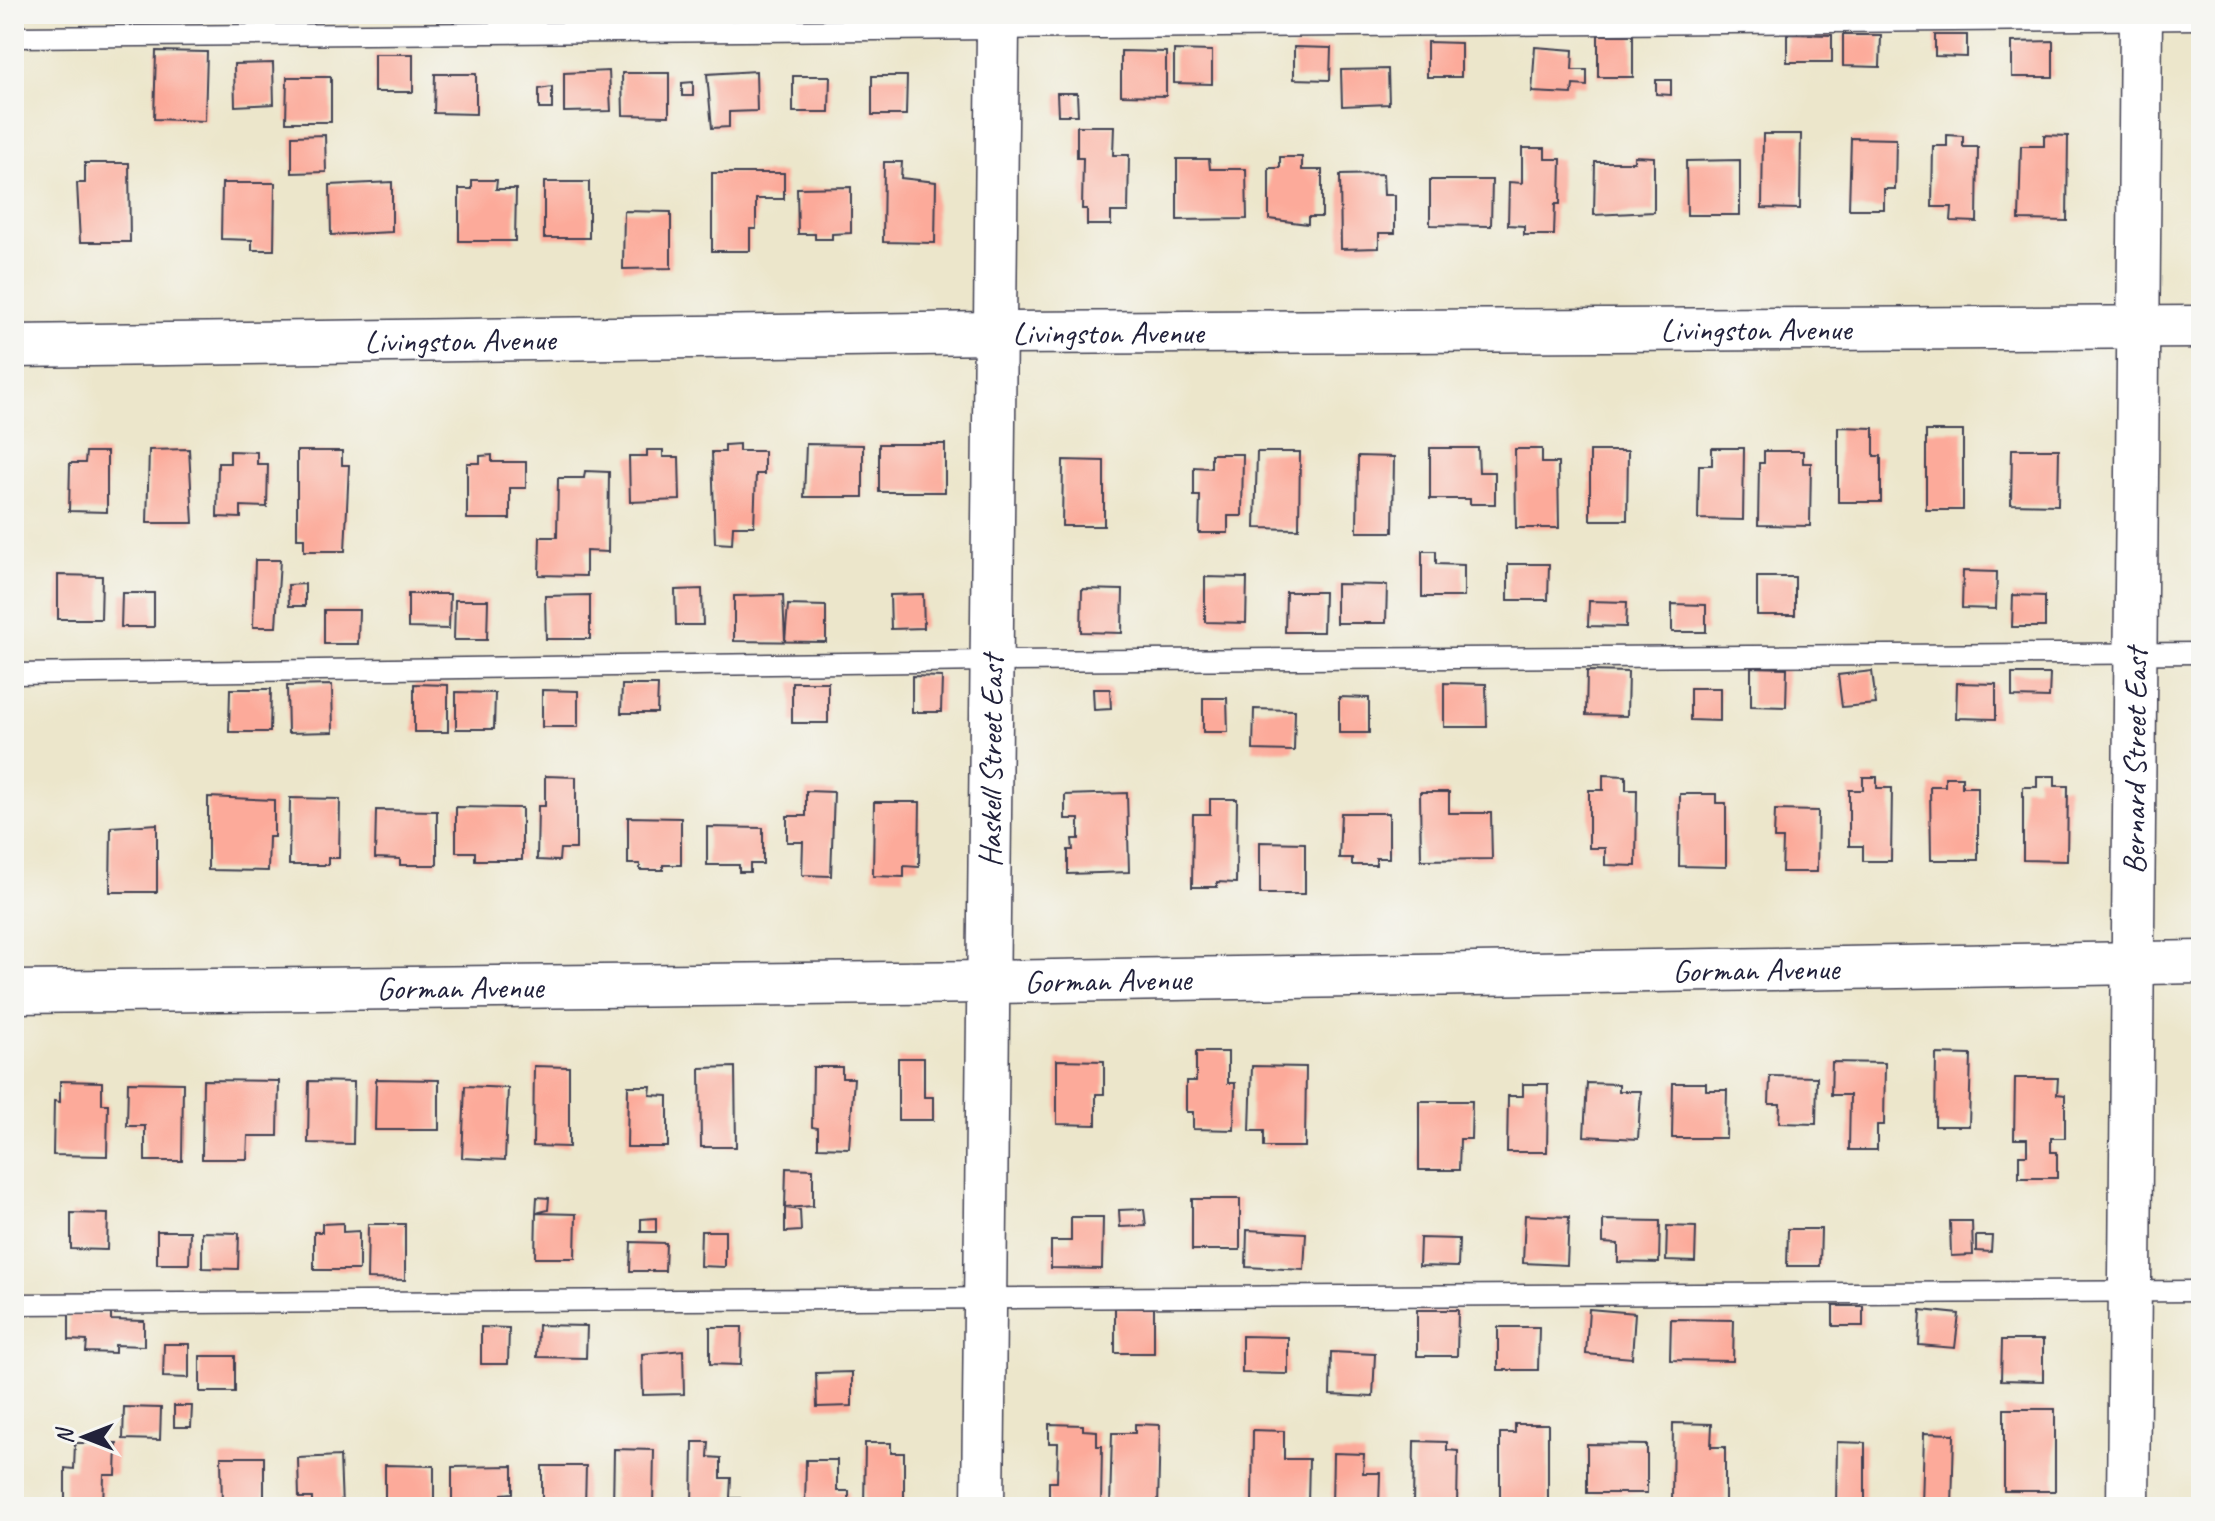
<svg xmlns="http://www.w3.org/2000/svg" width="2215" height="1521" font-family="Caveat,sans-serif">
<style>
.building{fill:#fcaa9a}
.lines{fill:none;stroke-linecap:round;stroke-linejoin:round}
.service-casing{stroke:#403f51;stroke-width:23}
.minor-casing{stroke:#403f51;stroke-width:45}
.service{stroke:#fff;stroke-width:20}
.minor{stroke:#fff;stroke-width:42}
.labels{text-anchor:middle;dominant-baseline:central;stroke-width:6;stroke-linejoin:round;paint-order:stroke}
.street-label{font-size:32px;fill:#22223b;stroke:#f6f6f2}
</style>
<rect width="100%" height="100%" fill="#f6f6f2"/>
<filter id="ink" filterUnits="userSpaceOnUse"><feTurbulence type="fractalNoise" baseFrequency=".0125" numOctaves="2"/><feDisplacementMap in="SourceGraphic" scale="16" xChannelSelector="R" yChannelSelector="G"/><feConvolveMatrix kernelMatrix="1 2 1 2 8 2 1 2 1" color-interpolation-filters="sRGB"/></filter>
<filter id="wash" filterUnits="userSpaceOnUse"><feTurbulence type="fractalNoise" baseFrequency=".006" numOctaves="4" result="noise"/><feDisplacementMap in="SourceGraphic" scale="32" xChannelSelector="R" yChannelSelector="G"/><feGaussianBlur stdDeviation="1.8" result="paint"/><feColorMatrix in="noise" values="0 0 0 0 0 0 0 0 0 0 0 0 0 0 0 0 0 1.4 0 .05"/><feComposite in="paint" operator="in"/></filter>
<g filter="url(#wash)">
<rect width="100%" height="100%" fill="#ece6cb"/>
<g id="blocks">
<path class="building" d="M1787 34 1832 35V62H1787Z
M1598 35H1633V77H1598Z
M1843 35H1881L1880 67 1843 66Z
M1935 35H1967V57L1935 56Z
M2053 41V77H2012V42Z
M1427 42 1461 43V77H1427Z
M1294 47 1331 48 1330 80 1294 79Z
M1535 47 1573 50 1572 70H1587V86L1573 85 1572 94 1532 92Z
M1174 50 1212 51V84L1174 83Z
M156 51 207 52 205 121 154 119Z
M1121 51 1166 52V96L1121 95Z
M374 54H413V92H374Z
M273 63 274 104 235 106 234 64Z
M1388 69 1389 104 1342 106 1341 70Z
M609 71 611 111 564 112V73Z
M756 71 757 111 729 112V127L712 128 707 74Z
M622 73H669V116L623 115Z
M435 74H476V114L434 113Z
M793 76H830L829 112H793Z
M872 76H907L906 115H872Z
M287 77H331V122H286Z
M1656 80H1671V95L1656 94Z
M693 82V96H682V83Z
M552 87V109H539V89Z
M1057 93H1077L1078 115H1058Z
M1077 126H1114L1113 155H1129L1128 212H1111V225H1087V209H1082L1083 158H1077Z
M1763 134H1801L1800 209 1762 208Z
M325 135 326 172 292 173V136Z
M1947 135 1963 136V147H1978L1977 222 1951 221 1952 207H1932L1933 146H1947Z
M2044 135 2068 136 2067 221 2019 220 2021 146H2044Z
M1851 138 1896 139 1895 189H1884V209H1849Z
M1522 148H1545V159H1561L1560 204H1555L1554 235H1524V226L1508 225 1509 182 1522 183Z
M1634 156 1654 157V212L1594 215 1595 162H1634Z
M1280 157H1302V170H1322V217H1308V224L1269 219V168H1280Z
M1177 159H1209L1210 169H1246L1247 219 1177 220Z
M1740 160V215H1687L1686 161Z
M884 162H902L901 178 936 182 935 243 883 242Z
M85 163H129L130 242H80L77 183H85Z
M712 173H784V199H756V229H750V251H712Z
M1383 174 1384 195H1395V233H1379V248L1341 249 1340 175Z
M472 180H497L496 189H516L515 241H459V189H472Z
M1430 180H1492L1491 226 1430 225Z
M392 182V232L331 235 330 185Z
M544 182H589V238H544Z
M222 183H275L274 250H252V240L221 239Z
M851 187V233L832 234V239H815V234H798L797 188Z
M624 211 671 212V268L623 269Z
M1838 427 1874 428V456H1881V502H1838Z
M1926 431H1963V510H1926Z
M739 444V451H764V474H756L754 526H733L732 544 715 543 712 452H725V445Z
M806 444 863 445V497H804Z
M879 444H945V492H879Z
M1430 448H1478L1479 472H1495V504H1470V499H1430Z
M1712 448H1744L1743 520 1698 519 1699 465H1712Z
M189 449 193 523H147L149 450Z
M1515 449H1542V463H1558L1559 528H1516Z
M2012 449H2059L2058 505 2011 504Z
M647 450H663V457H679L680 500 630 502 629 456H647Z
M230 451 257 452V464H268L267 507 241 506V518L217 517 218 463H230Z
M297 451H342V465H349L345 551H304V538H297Z
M1590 451H1628L1627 520H1590Z
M1764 451H1803V463H1811L1810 526 1758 525 1759 463H1764Z
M86 452H107V512L69 511 70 463H85Z
M1257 452H1300L1299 529 1255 528Z
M1211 454H1243L1242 516H1228V533H1199L1200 496H1194V467L1211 468Z
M492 455V462H526V488H510V519H467V463H480V456Z
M1358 456 1394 457 1393 532H1357Z
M1063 460 1104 461V526H1062Z
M585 471 609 472 608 552 586 551V576L539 575 540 537H557L558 478H584Z
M1422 551H1436V564L1464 565V597H1422Z
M255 560H280L276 627H253Z
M1508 564H1549L1548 600H1508Z
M1963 571 1997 572 1996 609 1962 608Z
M58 575 102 576 101 619H58Z
M1205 577 1247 578 1246 623 1205 622Z
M1757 577H1795V615H1757Z
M305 584V606H289L288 585Z
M1336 584 1387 585 1386 623H1336Z
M702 589 703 625H676L675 590Z
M1082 589 1123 590 1122 633 1081 632Z
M1286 592H1324L1323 632H1285Z
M122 593H154V627H121Z
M408 594H450L449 629 408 628Z
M923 594 924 628 891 629 890 595Z
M590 595V639H546L545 596Z
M783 595 785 641 788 605 826 606V642L734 641V596Z
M2013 595 2045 596V627H2012Z
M455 600H488L487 640H454Z
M1589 601 1627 602 1626 627 1588 626Z
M1672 604 1706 605V632H1672Z
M324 610H359L358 644H324Z
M1751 667 1787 668 1786 707 1751 706Z
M1587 671 1628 672 1627 716 1586 715Z
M1872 671 1876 704 1842 707 1838 675Z
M2012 674H2050L2049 698 2012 697Z
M912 676 942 677 941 712H912Z
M792 682H828V723H792Z
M1444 683 1486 684 1487 727H1444Z
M1957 683 1996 684V719L1956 718Z
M414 684 448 685V732H414Z
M332 685 333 732 288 733 287 686Z
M622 685H658L657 713H621Z
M1690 688H1720V721L1690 720Z
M230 689H271L270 732H229Z
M1093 689H1110L1111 709 1094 710Z
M542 690 578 691V727H542Z
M456 692 495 693 494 729H456Z
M1339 697 1369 698V733H1339Z
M1203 698H1227L1228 732H1203Z
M1254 709 1295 710 1294 751 1253 750Z
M1603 775 1626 776V790H1637L1636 866 1605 865V848H1589V790H1603Z
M545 776 576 777V849H560L559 861 537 860 538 806H545Z
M2037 776H2055V786H2068L2067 861 2023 860V787H2037Z
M1863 777H1877V788H1892L1891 861H1863V846H1849V790H1863Z
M1945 777H1962V787H1978V860H1931L1930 786H1945Z
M806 791 834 792 831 876 802 875 803 842H787V816H806Z
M1420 792H1449V813H1491L1492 859 1421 860Z
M1127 793 1129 872 1068 874V850H1073L1072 839H1079V819H1065V795Z
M1680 794H1716V803H1726V867L1679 866Z
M208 797 274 800V837H269L268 871 208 870Z
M290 798 340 799 339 858H328V865H289Z
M1210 799H1237L1236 883 1217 882V887H1192L1193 814H1210Z
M874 802H920L919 867 904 866V877L873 876Z
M456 807 522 808V860H475V852H456Z
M376 810 437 811V865H400V859L375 858Z
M1775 810 1818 811 1817 872H1782L1783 839H1774Z
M1341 813H1389V858H1376V865H1352V858H1339Z
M628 817 681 818V865H663V870H640V864H628Z
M157 824V892H110L111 827Z
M707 827 763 828V864H750V872H739V865H707Z
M1260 842 1305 843V894H1260Z
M1196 1052H1228V1083H1235L1234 1130 1193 1129V1112H1186V1081H1196Z
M1936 1054 1971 1055 1969 1126H1935Z
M898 1058H924V1097H933V1120H898Z
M1057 1060 1104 1061V1094H1096V1125L1057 1124Z
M1832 1062 1885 1063 1884 1125H1877V1150H1849L1850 1095H1831Z
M534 1066 569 1067V1147L533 1146Z
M1252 1066 1306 1067 1305 1147H1264V1131H1250Z
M735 1067 736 1147H701L700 1068Z
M813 1067H842V1078H854L849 1148 818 1147V1128L812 1127Z
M1770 1076 1817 1077 1816 1124 1779 1123 1780 1104H1769Z
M2015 1078H2058L2057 1094 2065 1095V1138H2051V1152H2057V1178H2019V1155H2027V1139H2014Z
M376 1079 439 1080V1130H375Z
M203 1080 279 1081 278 1136H248L247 1159H202Z
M60 1081 102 1082V1104H108L107 1156 53 1155 54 1101 60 1102Z
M309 1081 354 1082 353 1144 308 1143Z
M128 1082 183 1083 182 1161H145V1126H127Z
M1587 1083 1619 1084V1091H1641L1638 1139 1584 1136Z
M1673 1083H1706V1090H1727L1726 1138H1672Z
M1523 1084H1548L1547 1152H1507L1508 1096H1523Z
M465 1086 508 1088 505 1160 462 1158Z
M628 1086H651L650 1095 668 1096V1147H627Z
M1419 1101H1472L1471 1139H1460L1459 1170H1419Z
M786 1168 813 1169V1206L785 1208Z
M537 1197 549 1198 548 1210 536 1213 576 1214 575 1258H535L536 1213Z
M1192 1199H1240V1250H1192Z
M785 1208 800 1210 801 1231 785 1232Z
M1144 1209 1146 1226 1120 1227 1119 1210Z
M71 1213 108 1214 107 1250 71 1249Z
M1525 1215 1569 1217 1567 1265 1523 1263Z
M1071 1217H1103L1102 1269 1051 1268V1241H1071Z
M656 1218V1232H641V1219Z
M1603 1220 1660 1221 1659 1263 1618 1262V1244L1603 1243Z
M1950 1221H1972L1973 1255 1951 1256Z
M343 1223V1232L359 1231V1270H314V1232H322V1224Z
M368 1224H405V1280L367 1279Z
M1667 1226 1696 1227 1695 1262 1666 1261Z
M1788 1229H1821L1820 1266H1787Z
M1247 1230 1306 1233 1304 1270 1246 1267Z
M157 1231H190L189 1264H157Z
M701 1231H725V1267L700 1266Z
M202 1232 239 1233 238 1269 202 1268Z
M1976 1236H1992L1991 1252 1976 1251Z
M1420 1238 1459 1239 1458 1267 1419 1266Z
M631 1242 666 1243 665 1271H630Z
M1833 1306H1863V1326H1833Z
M1115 1308H1154V1353H1115Z
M1589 1309 1635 1313 1632 1358 1586 1354Z
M1417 1310H1458L1457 1356H1417Z
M1921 1310 1959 1314 1955 1348 1919 1345Z
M69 1314H111V1320L144 1321V1346L115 1345V1353L86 1352 87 1341 69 1340Z
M1671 1319 1734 1320 1733 1361 1670 1360Z
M538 1325 587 1326 586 1358 537 1357Z
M481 1327 509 1328 508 1364H481Z
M710 1327H742L741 1365 710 1364Z
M1498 1327H1539L1538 1370H1498Z
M1242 1336 1288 1337V1374L1242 1373Z
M2002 1340H2043V1381L2001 1380Z
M164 1344H189V1378L163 1377Z
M683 1350 684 1394 643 1395 642 1354Z
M1331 1352 1375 1354 1373 1397 1330 1395Z
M200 1356H235V1392H200Z
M852 1372V1406L817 1407 816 1373Z
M174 1406H192L191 1427H174Z
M124 1407 161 1408 160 1440 123 1439Z
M2004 1409H2055V1491H2004Z
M1673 1423 1712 1424 1711 1447H1725V1503L1672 1502Z
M1049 1424 1083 1425V1430L1097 1431V1446H1102L1101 1506H1049V1482H1057L1058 1443H1049Z
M1135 1424 1160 1425 1158 1507H1110L1112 1433H1135Z
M1515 1424H1548V1505H1500V1433H1515Z
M1253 1430 1284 1431V1459H1309L1308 1504 1252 1503Z
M1924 1433 1954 1434 1952 1507H1922Z
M1414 1441 1447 1442V1450L1458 1451 1457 1507H1413Z
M693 1442H709L708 1457 721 1458V1478H731L730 1498H740V1507H692Z
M1837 1442 1865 1443V1507H1836Z
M75 1443H117L116 1475H104L103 1507H65V1468L74 1469Z
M865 1443H891V1453H904V1507H864Z
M1587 1444 1647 1445V1493H1587Z
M614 1449 654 1450 653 1507H613Z
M1333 1453 1364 1454 1363 1473H1380L1379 1507H1332Z
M340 1456 342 1507H312V1498H299L298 1458Z
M221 1457H264V1507H222Z
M806 1460H837V1491H849V1507H805Z
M385 1465 434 1466V1507H385Z
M513 1466V1493L502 1494V1507H452V1467Z
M542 1466H586L585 1507H542Z"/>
</g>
</g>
<g filter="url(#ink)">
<use href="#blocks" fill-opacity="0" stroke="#403f51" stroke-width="2"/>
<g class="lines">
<defs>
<path id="service" d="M14 37 2201 19
M14 674 990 661 2201 653
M14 1304 2201 1291"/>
<g id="minor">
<path id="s1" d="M14 346 994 333 2201 327"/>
<path id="s2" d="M14 992 989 982 2201 962"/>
<path id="s3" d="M983 1507 998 28 1002 14"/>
<path id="s4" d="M2128 1507 2141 14"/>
</g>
</defs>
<use href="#service" class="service-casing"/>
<use href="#minor" class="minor-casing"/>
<use href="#service" class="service"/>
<use href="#minor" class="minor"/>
</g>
</g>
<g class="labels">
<g class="street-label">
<text stroke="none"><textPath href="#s1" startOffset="1742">Livingston Avenue</textPath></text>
<text stroke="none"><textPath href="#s1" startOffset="1094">Livingston Avenue</textPath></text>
<text stroke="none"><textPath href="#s1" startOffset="446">Livingston Avenue</textPath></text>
<text stroke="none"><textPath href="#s3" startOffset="746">Haskell Street East</textPath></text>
<text stroke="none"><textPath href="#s4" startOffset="746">Bernard Street East</textPath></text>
<text stroke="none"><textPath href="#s2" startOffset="1742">Gorman Avenue</textPath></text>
<text stroke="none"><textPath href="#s2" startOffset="1094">Gorman Avenue</textPath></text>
<text stroke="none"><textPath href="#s2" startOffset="446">Gorman Avenue</textPath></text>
</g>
</g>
<rect width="2215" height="1521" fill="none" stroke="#f6f6f2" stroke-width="48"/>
<g transform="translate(84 1437) rotate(270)" stroke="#f6f6f2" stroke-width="6" paint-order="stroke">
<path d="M0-6L14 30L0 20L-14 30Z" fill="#22223b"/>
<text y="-12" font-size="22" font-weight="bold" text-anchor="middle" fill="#22223b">N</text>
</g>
</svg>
